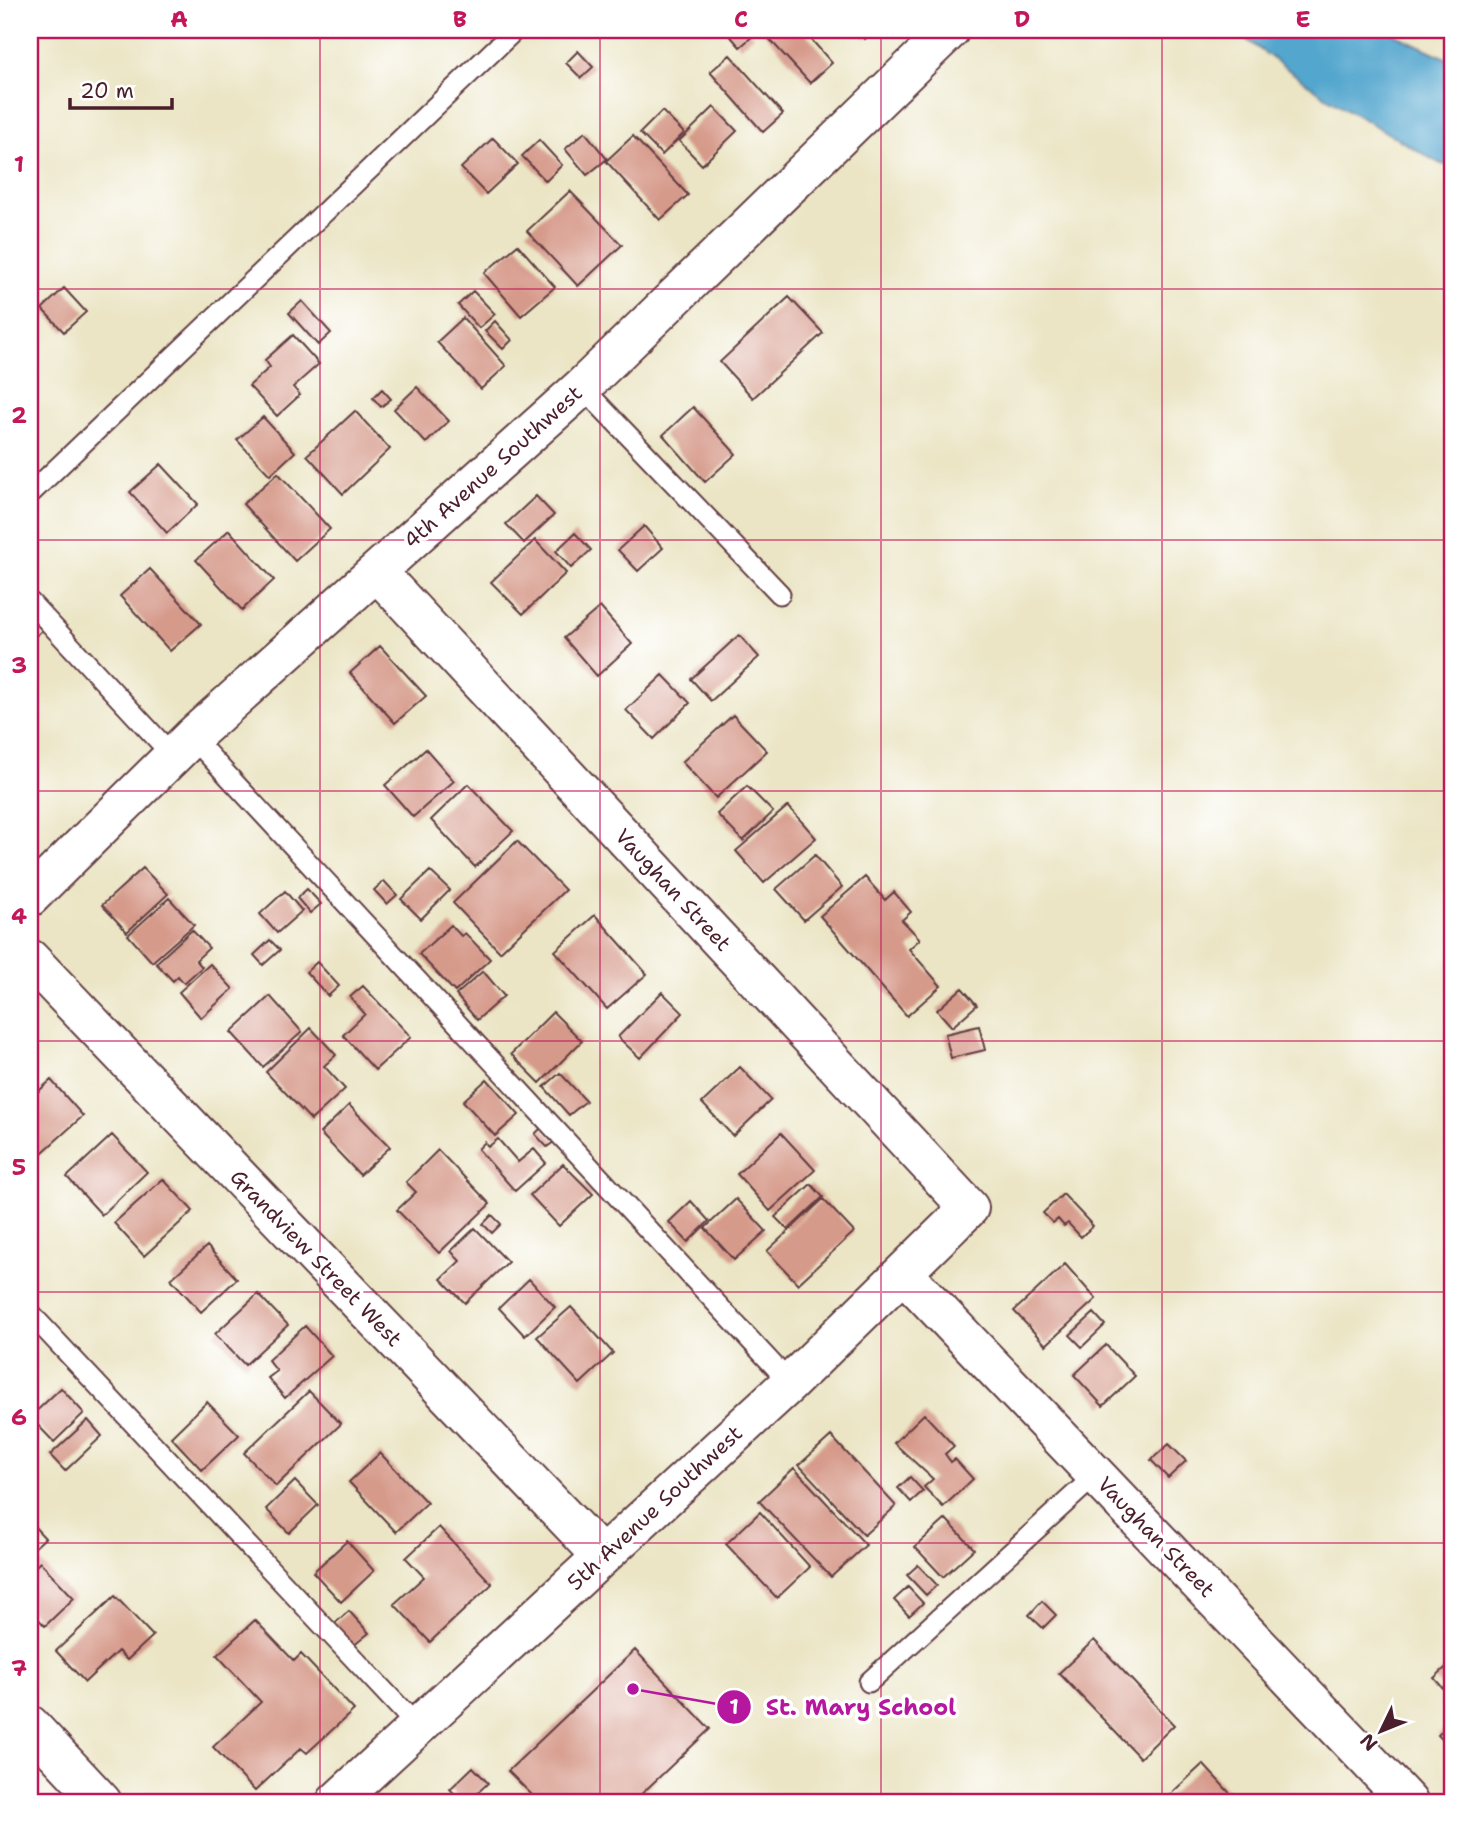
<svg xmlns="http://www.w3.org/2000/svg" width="1482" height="1832" font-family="'Shantell Sans',sans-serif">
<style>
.water{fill:#53a6ce;stroke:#4e627c;stroke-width:2}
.building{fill:#d69a8a}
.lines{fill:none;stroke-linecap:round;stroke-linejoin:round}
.service-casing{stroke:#623d42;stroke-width:23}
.minor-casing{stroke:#623d42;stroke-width:42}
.service{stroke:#fff;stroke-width:19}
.minor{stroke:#fff;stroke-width:38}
.grid{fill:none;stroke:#c2185b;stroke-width:2;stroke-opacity:0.55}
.labels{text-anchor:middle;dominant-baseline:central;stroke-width:7;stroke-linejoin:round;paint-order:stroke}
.street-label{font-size:21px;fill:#4a1f2b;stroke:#fff}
.leader{fill:none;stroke:#b5179e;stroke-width:2.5}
.callout-dot{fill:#b5179e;stroke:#fff;stroke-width:2.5}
.mark-label{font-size:21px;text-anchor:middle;font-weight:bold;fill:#fff}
.callout-label{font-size:23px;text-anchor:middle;font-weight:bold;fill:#b5179e;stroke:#fff;stroke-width:7;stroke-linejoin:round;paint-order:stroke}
.neatline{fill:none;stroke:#c2185b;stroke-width:2.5}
.grid-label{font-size:23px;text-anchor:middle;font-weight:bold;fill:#c2185b}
</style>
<rect width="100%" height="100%" fill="#fff"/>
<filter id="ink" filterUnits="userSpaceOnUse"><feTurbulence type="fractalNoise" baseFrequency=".0143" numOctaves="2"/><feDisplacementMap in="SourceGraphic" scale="14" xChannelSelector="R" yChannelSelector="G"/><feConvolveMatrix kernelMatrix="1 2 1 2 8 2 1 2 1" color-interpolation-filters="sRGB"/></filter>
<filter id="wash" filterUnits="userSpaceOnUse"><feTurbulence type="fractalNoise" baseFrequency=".00686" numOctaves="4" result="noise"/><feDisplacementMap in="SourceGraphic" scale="28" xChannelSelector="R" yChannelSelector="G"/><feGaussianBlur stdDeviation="1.57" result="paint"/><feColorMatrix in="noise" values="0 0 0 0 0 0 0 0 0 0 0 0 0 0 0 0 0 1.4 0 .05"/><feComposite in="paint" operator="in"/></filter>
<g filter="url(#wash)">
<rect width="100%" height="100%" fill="#ebe5c5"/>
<path class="water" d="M1239 30H1385L1452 61V167L1439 163 1326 97 1247 40Z"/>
<g id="blocks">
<path class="building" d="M725 30H748L753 36 740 47Z
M761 30H803L832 63 810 83Z
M856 30H874L865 39Z
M578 51 593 67 581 78 566 63Z
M730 55 783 114 763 132 710 72Z
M714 107 737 131 702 165 679 141Z
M662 111 684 133 662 155 640 133Z
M585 132 607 159 587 175 565 149Z
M633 136 688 195 660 220 606 161Z
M493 138 518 164 486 194 461 168Z
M539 140 562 165 546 181 522 156Z
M570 191 622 245 578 286 527 231Z
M518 245 555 287 521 316 484 273Z
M64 288 86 312 64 332 42 309Z
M473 291 495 314 479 328 458 305Z
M789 297 823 333 753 398 720 362Z
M302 301 331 333 318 345 289 313Z
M463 318 506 366 481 389 437 342Z
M495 321 512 340 503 349 485 331Z
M293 335 319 364 293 387 300 395 277 416 249 386 270 367 265 360Z
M417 387 449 421 426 443 394 409Z
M382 389 391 399 381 407 373 398Z
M693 407 736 454 705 482 663 435Z
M355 411 390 449 343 494 307 455Z
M263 417 295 452 270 475 237 440Z
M161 464 198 504 167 533 130 492Z
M278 473 330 529 295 561 243 504Z
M536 496 554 515 524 543 506 524Z
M644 526 663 548 638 571 618 550Z
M229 530 274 580 242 610 196 560Z
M575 533 591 550 571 568 556 551Z
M535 540 566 573 523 614 491 582Z
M150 569 201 624 170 651 120 596Z
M600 607 632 644 597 676 564 638Z
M32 615 45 628 31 640 30 617Z
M739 635 759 657 711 701 691 679Z
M380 646 426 696 395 723 350 673Z
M663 675 690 703 654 739 626 710Z
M733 715 767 751 716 798 682 762Z
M426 749 454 781 413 817 385 785Z
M468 784 513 831 475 867 431 820Z
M747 786 773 812 743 841 717 814Z
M788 806 816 838 764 883 736 851Z
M517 841 565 890 500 952 453 903Z
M815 855 842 887 804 920 776 889Z
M143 868 168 894 127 932 102 905Z
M430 871 450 890 421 919 401 899Z
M865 877 885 900 894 892 911 912 902 920 920 939 909 949 941 986 907 1016 820 916Z
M384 881 397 895 387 904 374 890Z
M307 889 321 904 310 913 297 898Z
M285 891 302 911 277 933 260 914Z
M169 898 194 925 152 962 128 935Z
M595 915 647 974 607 1009 555 951Z
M451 925 461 936 465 933 490 959 455 992 419 954Z
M192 930 209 948 196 960 202 967 184 983 178 976 173 981 156 963Z
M270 940 280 950 263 965 254 955Z
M317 962 339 986 328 996 306 972Z
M210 964 233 989 201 1018 179 992Z
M483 971 504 996 477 1020 456 995Z
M363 986 411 1037 375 1070 343 1035 365 1014 350 997Z
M962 988 977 1005 952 1027 937 1010Z
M662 992 683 1013 640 1058 618 1037Z
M270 996 302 1032 263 1067 231 1032Z
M553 1012 582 1041 540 1083 511 1054Z
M979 1026 985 1050 951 1058 945 1034Z
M311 1028 336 1055 324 1066 345 1089 311 1120 266 1072Z
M740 1067 771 1100 733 1136 702 1103Z
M560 1073 586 1101 569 1115 544 1087Z
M487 1079 519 1115 495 1136 463 1101Z
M51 1080 83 1116 34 1160 30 1155V1099Z
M349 1105 390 1147 360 1175 320 1133Z
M542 1127 555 1141 547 1147 535 1134Z
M781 1133 815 1170 770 1211 737 1174Z
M112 1135 147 1172 102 1215 67 1177Z
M498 1139 518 1162 534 1149 546 1163 515 1191 478 1149 485 1142 488 1147Z
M438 1150 490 1204 439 1253 397 1210 416 1192 406 1182Z
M563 1164 593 1194 559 1226 530 1195Z
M163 1179 193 1211 144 1256 114 1223Z
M811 1184 823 1197 788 1230 775 1217Z
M1063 1194 1093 1226 1081 1237 1068 1223 1064 1226 1058 1219 1053 1223 1043 1213Z
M736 1199 766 1231 734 1260 705 1228Z
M823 1199 854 1232 798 1284 767 1251Z
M691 1201 709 1221 688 1242 669 1222Z
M492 1215 501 1224 492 1233 483 1224Z
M475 1228 508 1262 465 1303 441 1279 460 1261 451 1251Z
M207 1246 237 1279 201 1312 171 1279Z
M1065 1264 1096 1299 1046 1345 1014 1311Z
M529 1279 555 1307 525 1336 499 1308Z
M258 1294 288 1325 245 1365 215 1334Z
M571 1307 613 1353 580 1384 537 1337Z
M1094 1313 1105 1325 1082 1347 1070 1335Z
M305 1326 332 1356 285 1398 268 1378 277 1371 268 1360Z
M1106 1345 1135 1376 1103 1406 1074 1375Z
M61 1388 84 1413 54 1442 30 1417Z
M309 1391 341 1424 276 1486 244 1453Z
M207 1402 239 1435 202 1470 171 1437Z
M924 1414 954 1446 945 1454 951 1462 955 1459 973 1479 943 1507 924 1487 933 1479 894 1443Z
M88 1420 102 1436 65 1471 50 1455Z
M831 1436 896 1506 864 1535 799 1465Z
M1169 1444 1186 1461 1168 1478 1151 1460Z
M380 1453 427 1503 396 1532 349 1482Z
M794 1468 866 1545 831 1577 759 1501Z
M910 1477 923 1491 911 1502 898 1488Z
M295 1481 318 1505 289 1533 266 1509Z
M760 1512 810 1567 777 1598 726 1544Z
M946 1519 974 1549 943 1577 915 1547Z
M30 1522 45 1538 30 1552Z
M439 1527 492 1584 430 1642 394 1604 424 1577 406 1558Z
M347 1541 374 1571 341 1602 313 1572Z
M40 1562 74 1598 45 1626 30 1610V1572Z
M918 1565 937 1585 926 1595 907 1575Z
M908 1587 923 1603 909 1616 894 1600Z
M115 1596 153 1636 127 1660 118 1651 85 1682 56 1651Z
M1042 1601 1056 1615 1043 1628 1029 1615Z
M349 1611 369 1633 353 1646 334 1624Z
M255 1620 294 1661 301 1654 354 1710 307 1753 301 1748 255 1791 213 1747 261 1702 217 1655Z
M1094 1640 1174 1725 1140 1758 1059 1673Z
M635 1650 710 1729 633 1802H539L508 1771Z
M1452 1662V1698L1434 1678Z
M1452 1721V1750L1438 1735Z
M1203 1764 1238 1802H1162Z
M473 1767 488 1783 468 1802H462L450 1789Z"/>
</g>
</g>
<g filter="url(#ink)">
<use href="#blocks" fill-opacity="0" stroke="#623d42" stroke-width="2"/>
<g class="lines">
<defs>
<path id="service" d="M582 387 780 594
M30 494 515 30
M30 602 173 756
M192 737 790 1383
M30 1313 417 1726
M869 1682 1097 1474"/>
<path id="minor" d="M30 897 192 737 582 387 950 30
M30 959 602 1556
M903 1273 1408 1802
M30 1725 102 1802
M336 1802 790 1383 969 1208 377 572"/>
</defs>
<use href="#service" class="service-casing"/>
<use href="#minor" class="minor-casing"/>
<use href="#service" class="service"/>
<use href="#minor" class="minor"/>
</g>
</g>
<path class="grid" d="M320 30V1802M600 30V1802M881 30V1802M1162 30V1802M30 289H1452M30 540H1452M30 791H1452M30 1041H1452M30 1292H1452M30 1543H1452"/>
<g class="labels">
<g class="street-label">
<text transform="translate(493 467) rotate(-42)">4th Avenue Southwest</text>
<text transform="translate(673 890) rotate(47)">Vaughan Street</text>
<text transform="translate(316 1258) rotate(46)">Grandview Street West</text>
<text transform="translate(655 1508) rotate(-43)">5th Avenue Southwest</text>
<text transform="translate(1156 1537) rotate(46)">Vaughan Street</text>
</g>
</g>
<path class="leader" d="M633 1689L734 1707"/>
<g class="callout-dot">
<circle cx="633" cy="1689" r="7"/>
<circle cx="734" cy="1707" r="18"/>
</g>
<g class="mark-label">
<text x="734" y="1714">1</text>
</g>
<g class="callout-label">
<text x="861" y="1715">St. Mary School</text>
</g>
<rect width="1482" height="1832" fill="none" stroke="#fff" stroke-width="77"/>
<g transform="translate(1381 1731) rotate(227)" stroke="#ffffff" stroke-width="5" paint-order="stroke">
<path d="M0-5L12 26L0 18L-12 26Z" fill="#4a1f2b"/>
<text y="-10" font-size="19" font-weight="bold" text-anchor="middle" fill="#4a1f2b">N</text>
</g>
<path d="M70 98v10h102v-10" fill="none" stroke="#4a1f2b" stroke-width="3.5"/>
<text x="80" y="98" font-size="21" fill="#4a1f2b" stroke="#ffffff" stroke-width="5" paint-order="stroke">20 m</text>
<rect x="38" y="38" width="1406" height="1756" class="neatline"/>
<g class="grid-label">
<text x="179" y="27">A</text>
<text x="460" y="27">B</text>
<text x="741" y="27">C</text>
<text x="1022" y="27">D</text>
<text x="1303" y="27">E</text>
<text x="19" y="172">1</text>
<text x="19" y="423">2</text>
<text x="19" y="673">3</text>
<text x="19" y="924">4</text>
<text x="19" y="1175">5</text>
<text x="19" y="1425">6</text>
<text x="19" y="1676">7</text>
</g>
</svg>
